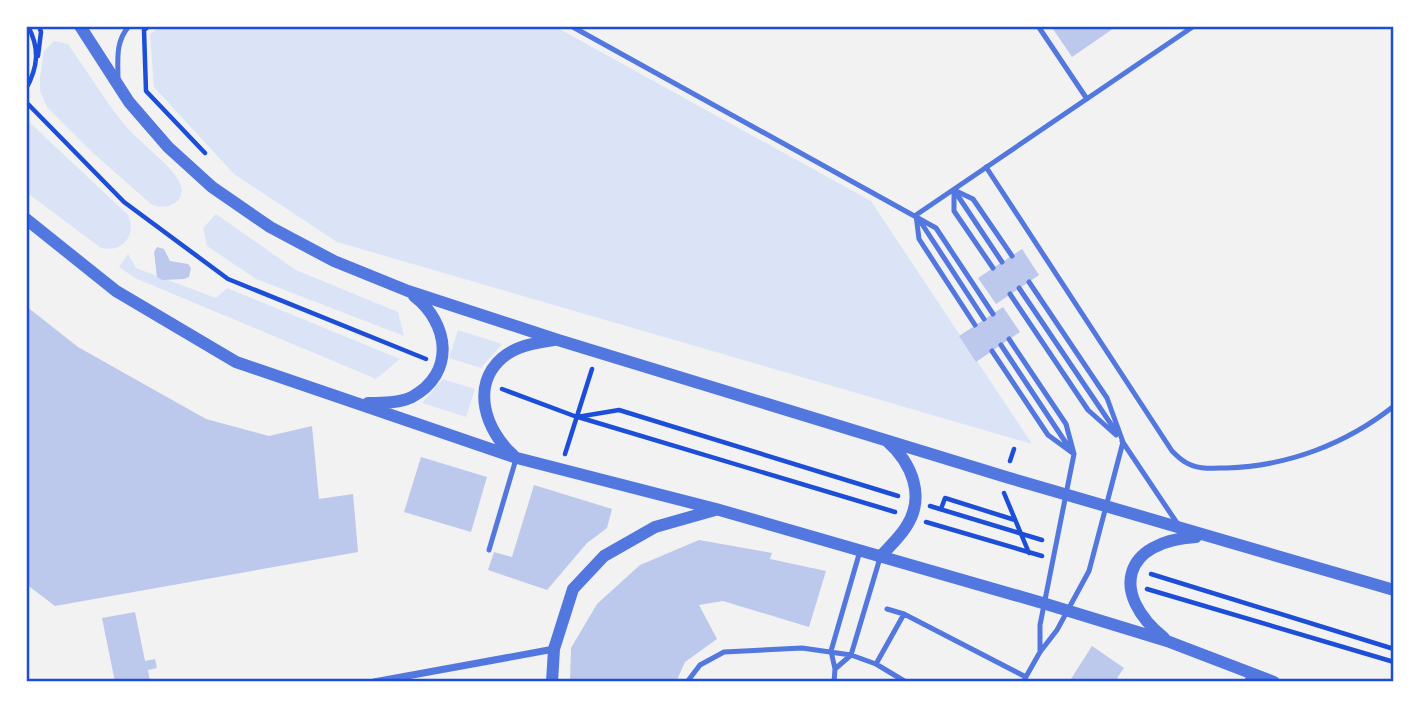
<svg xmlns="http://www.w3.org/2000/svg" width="1420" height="708" font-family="'Archivo Narrow',sans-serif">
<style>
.green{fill:#dbe4f7}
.building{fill:#bdc9ec}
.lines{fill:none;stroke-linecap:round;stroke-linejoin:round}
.path{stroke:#1d4ed8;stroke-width:4.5}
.service{stroke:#5277de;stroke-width:5}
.minor{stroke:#5277de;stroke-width:7}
.tertiary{stroke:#5277de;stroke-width:12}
.neatline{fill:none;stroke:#1d4ed8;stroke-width:2.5}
</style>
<rect width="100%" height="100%" fill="#f2f2f2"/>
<path class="green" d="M162 26H554L871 201 1032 444 337 242 234 174 154 87 150 34Z
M54 41 68 44C87 71 104 99 124 124 137 141 172 165 180 183 188 202 166 212 151 204L93 153 47 107 40 91V77L44 51Z
M26 119 128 215C137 235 123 253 101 248L26 192Z
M216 214 296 270 398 312 404 336 256 279 207 246 203 228Z
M128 254 136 268 216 298 227 288 400 359 376 379 135 278 119 267Z
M458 330 502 344 481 368 449 358Z
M443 379 475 389 466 417 422 403Z"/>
<path class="building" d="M1051 26H1117L1072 57Z
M157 247 164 249 170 261 188 264 191 268 189 277 184 279 162 280 157 277 154 252Z
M1022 249 1039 275 996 304 978 278Z
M26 306 78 347 206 419 269 436 312 426 319 499 353 494 358 552 55 606 26 584Z
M1003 307 1020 332 976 362 959 336Z
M421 457 487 477 471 532 404 512Z
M534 485 612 509 607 528 587 543 547 590 488 570 494 552 512 557Z
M699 540 772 553 770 559 826 571 809 627 723 601 699 605 717 639 685 662 676 682H570L571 648 597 604 640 565Z
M135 612 145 661 155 659 157 668 148 670 150 682H115L102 618Z
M1092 646 1124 668 1117 678 1122 682H1069Z"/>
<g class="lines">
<path class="path" d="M149 26 144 30 146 91 205 153
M38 56 41 32 39 26
M26 89C38 67 40 49 28 26
M26 102 124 202 228 279 426 359
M502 389 577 417 619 410 898 496
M578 417 895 512
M565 454 592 369
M1010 461 1014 449
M1004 493 1029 553
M930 506 1042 540
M941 509 945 498 1015 520
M926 522 1042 556
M1151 574 1394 649
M1147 589 1394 662"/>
<path class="service" d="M571 26 936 228 993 314
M1038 26 1087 99
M118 80C118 60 115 42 129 26
M986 167 1172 451C1176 455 1180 459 1185 462 1197 470 1213 468 1227 468 1288 466 1346 444 1394 406
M954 190V211L993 268
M954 190 973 199 1012 256
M956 193 1002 262
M916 215 1194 26
M916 215 919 239 975 325
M918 218 984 319
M1019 288 1117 433
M1010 294 1088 410 1116 435
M1009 339 1066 424 1074 454 1040 625V652
M1001 345 1070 449
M992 351 1048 435 1074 454
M1122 441 1177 523
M489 550 516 459
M887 609 904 614 1026 677
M876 664 904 614
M835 669 851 655 880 558
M687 682 700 665 724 652 802 648 851 655 876 664 906 682
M834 682 835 669 831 651 860 551
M1023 682 1040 652 1057 630 1089 571 1123 442 1107 398 1029 282
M1246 682 1251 673"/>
<path class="minor" d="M374 682 554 649"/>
<path class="tertiary" d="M80 26 129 102 168 147 212 187 270 227 334 261 408 291 558 340 1006 477 1394 590
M26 219 116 291 236 362 517 458 716 509 1046 604 1167 641 1274 682
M368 403C383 403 399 403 412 397 456 373 449 323 414 296
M513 455C486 431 470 386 502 358 517 345 536 343 554 340
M880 557C889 547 899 538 906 527 926 497 912 463 887 441
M1164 638C1109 593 1123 541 1196 537
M552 682 554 649 573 589 604 556 655 527 715 510"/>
</g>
<rect width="1420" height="708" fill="none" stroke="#ffffff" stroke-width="56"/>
<rect x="28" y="28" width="1364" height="652" class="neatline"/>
</svg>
